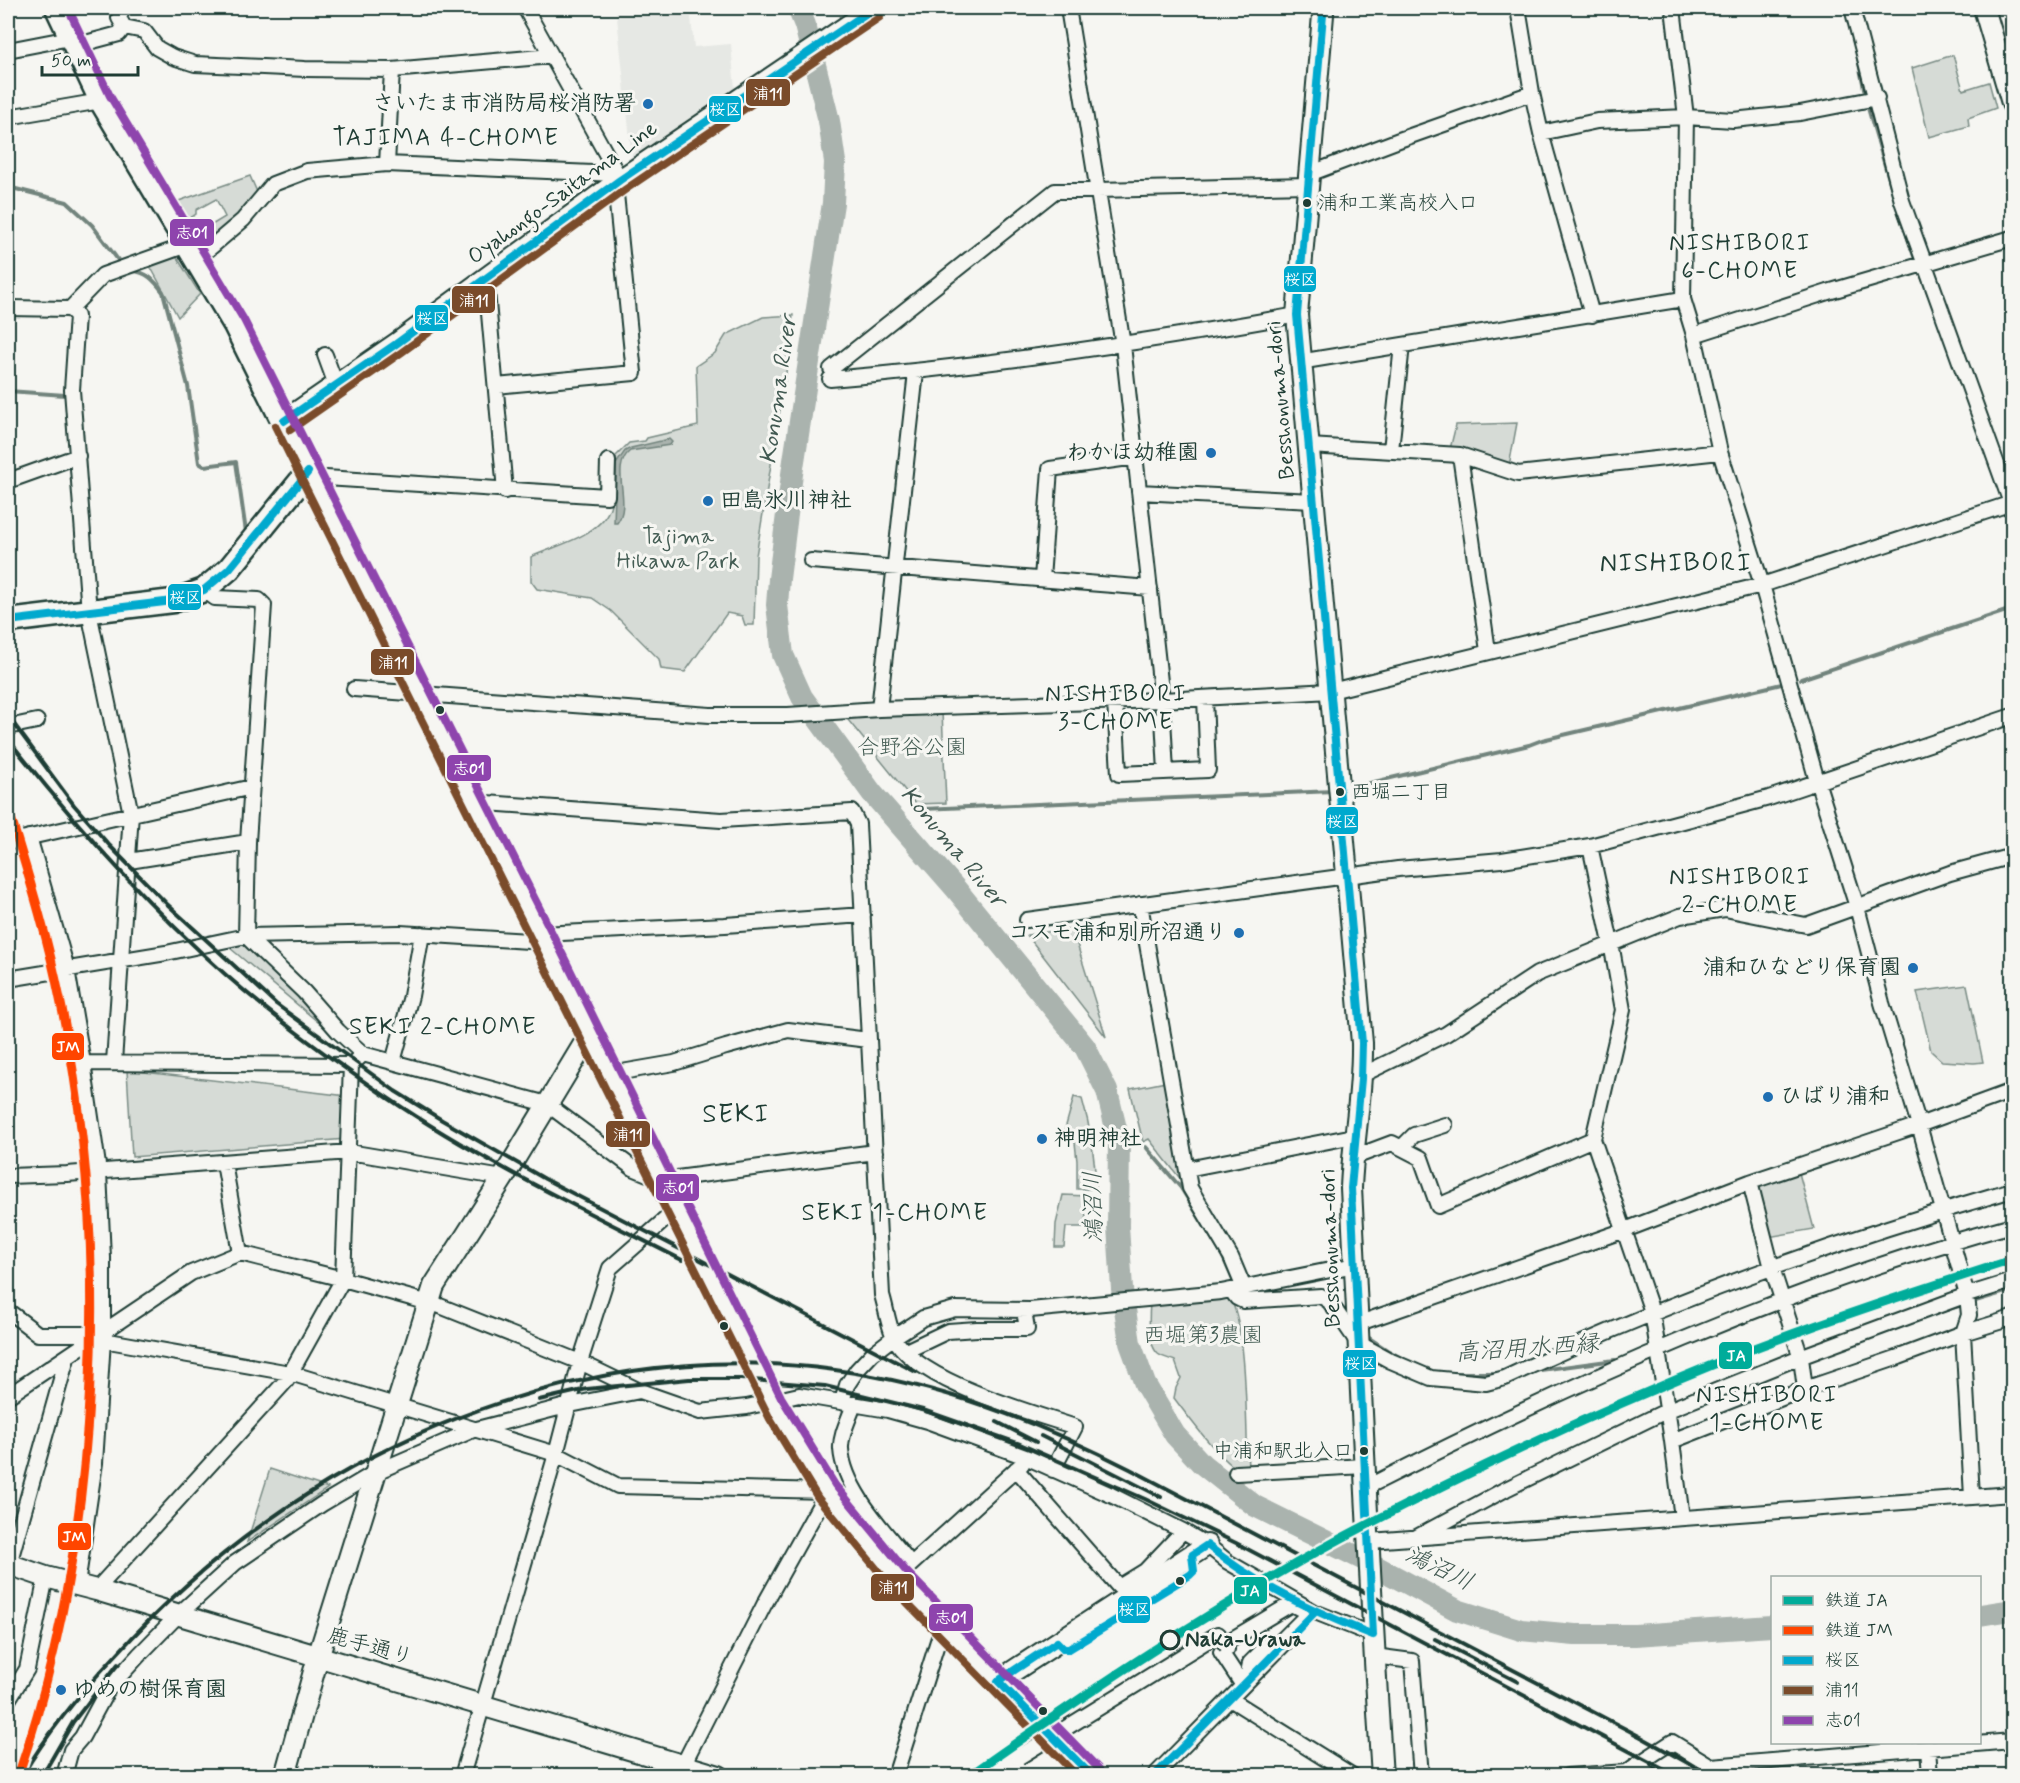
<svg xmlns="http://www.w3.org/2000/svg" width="2020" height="1783" font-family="Mynerve,'Klee One',sans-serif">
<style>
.built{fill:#e6e8e4}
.green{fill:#d6dbd6;stroke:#7a8c85;stroke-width:1.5}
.water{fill:#aab3ae;stroke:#72847d;stroke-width:1.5}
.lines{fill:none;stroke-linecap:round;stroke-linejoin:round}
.stream{stroke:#72847d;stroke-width:4}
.river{stroke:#aab3ae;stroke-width:22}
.street-casing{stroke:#1f3d34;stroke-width:18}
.secondary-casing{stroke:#1f3d34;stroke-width:24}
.primary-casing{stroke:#1f3d34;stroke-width:27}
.street{stroke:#f6f6f2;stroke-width:14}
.secondary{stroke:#f6f6f2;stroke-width:20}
.primary{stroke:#f6f6f2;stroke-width:22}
.rail{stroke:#1f3d34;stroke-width:4}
.street-bridge-casing{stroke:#1f3d34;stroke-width:18;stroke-linecap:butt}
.street-bridge{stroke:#f6f6f2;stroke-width:14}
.bus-1-casing{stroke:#f6f6f2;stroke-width:12}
.bus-2-casing{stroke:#f6f6f2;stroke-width:12}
.bus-3-casing{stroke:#f6f6f2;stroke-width:12}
.bus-1{stroke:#00a9ce;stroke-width:8}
.bus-2{stroke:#7a4b2a;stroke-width:8}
.bus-3{stroke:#8e44ad;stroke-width:8}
.rail-1-casing{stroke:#f6f6f2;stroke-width:14}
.rail-2-casing{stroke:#f6f6f2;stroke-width:14}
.rail-1{stroke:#00ac9a;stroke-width:9}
.rail-2{stroke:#ff4500;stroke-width:9}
.poi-dot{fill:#1f6fb2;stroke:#f6f6f2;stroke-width:2}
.bus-dot{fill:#1f3d34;stroke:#f6f6f2;stroke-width:2}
.stop-dot{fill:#f6f6f2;stroke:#1f3d34;stroke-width:3}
.labels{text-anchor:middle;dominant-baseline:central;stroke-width:6;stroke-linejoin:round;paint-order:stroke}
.bus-label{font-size:20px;fill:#1f3d34;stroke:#f6f6f2;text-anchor:start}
.poi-label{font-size:22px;font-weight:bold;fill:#1f3d34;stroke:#f6f6f2;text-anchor:end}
.street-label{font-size:22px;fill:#1f3d34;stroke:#f6f6f2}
.park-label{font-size:22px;fill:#445d54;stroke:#f6f6f2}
.stop-label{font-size:22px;font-weight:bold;fill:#1f3d34;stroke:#f6f6f2;text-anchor:start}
.neighbourhood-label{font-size:24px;letter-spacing:1.5px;fill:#1f3d34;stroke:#f6f6f2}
.water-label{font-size:24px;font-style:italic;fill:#425a52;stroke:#f6f6f2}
.quarter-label{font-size:26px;letter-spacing:1.5px;fill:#1f3d34;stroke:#f6f6f2}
.line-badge{stroke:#f6f6f2;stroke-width:2}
.badge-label{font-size:16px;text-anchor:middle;font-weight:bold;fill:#fff}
</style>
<rect width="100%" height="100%" fill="#f6f6f2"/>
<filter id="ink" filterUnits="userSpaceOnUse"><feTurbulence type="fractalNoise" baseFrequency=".0167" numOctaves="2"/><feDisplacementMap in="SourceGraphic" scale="12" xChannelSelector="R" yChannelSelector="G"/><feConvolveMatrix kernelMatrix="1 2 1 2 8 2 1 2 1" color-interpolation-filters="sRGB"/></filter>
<g filter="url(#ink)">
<path class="built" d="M616 8H690L694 47 731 44 735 89 632 158Z"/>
<path class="green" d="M1953 55 1963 90 1989 82 1996 108 1968 118 1969 126 1929 137 1912 68Z
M250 176 257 192 241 214 200 248 188 229 205 222 210 226 225 217 216 199 196 210V214L184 222 173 203Z
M176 256 200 294 178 317 149 264Z
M793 315 786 373 756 556 754 625H745L742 616 727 613 685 672 661 669 659 659 611 611 592 598 537 589 531 581V557C557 545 604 535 611 504 613 492 611 474 611 461L629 443 645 441 647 438 698 426 696 366 715 353 726 335 763 317Z
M1517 423 1509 466 1450 449 1456 425Z
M942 712 946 803 916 804 844 715Z
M1072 928 1106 1037 1027 935Z
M245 938 333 1030 331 1033 224 943Z
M1967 985 1983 1062 1974 1063 1942 1061 1931 1051 1917 992Z
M127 1070 347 1096 346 1139 132 1157Z
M1166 1082 1186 1186 1149 1139 1143 1142 1130 1089Z
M1074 1097 1082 1099C1091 1129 1095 1158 1096 1189H1077V1161L1074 1133 1065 1129Z
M1798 1169 1814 1229 1768 1237 1750 1182Z
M1063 1195 1087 1196 1085 1227H1066L1064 1247H1055L1056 1224Z
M1228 1295C1248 1321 1246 1431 1248 1469L1235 1468C1211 1448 1193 1423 1174 1398L1176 1388 1181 1378 1175 1361C1170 1359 1162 1357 1158 1354 1147 1344 1149 1316 1150 1303Z
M270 1469 328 1488 247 1542Z"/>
<path class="water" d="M669 439 672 442 670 445 630 451C609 468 633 503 617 523H614L616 464 625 451 631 448Z"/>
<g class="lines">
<path class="stream" d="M1857 53 1868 108 1893 193
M8 187 67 202 92 225 121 264
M1897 206 1916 262
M1919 269 1929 295
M132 271C147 272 154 280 163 292L188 386 199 463 204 466 236 462 246 532
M8 391 65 395
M1801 679 2012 609
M1345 789 1529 745 1542 740 1786 683
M923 809 1334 791
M896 821H908
M1146 1147 1181 1188 1222 1255 1236 1287
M1939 1312 2012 1290
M1366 1336 1387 1350 1405 1360
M1533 1371 1615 1360
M1446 1373H1498
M1695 1406 1761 1380"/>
<path class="river" d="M798 8 805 25 829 121 835 162 833 203 792 474 779 579 777 605 783 655 802 697 872 793 956 889 1085 1047 1107 1091 1119 1141 1118 1226 1122 1289 1130 1343 1145 1384 1175 1435 1202 1464 1255 1506 1364 1560 1457 1610 1521 1630 1575 1635H1635L1772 1626
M1980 1615 2012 1610"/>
<defs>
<path id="street" d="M123 8 119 18 124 27
M525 8 620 179
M1068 8 1123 345 1162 700 1166 772
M1518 8 1532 93 1541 133 1592 315
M1673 8 1686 117 1683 299
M1852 8 1902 201 2011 503
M74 46 119 34 124 27 144 31 157 48 173 57 195 64 305 69 392 70 552 56
M8 50 70 38
M8 117 101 101
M1541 133 1597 121 1686 117 1733 120 1800 113 1877 98
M387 164 392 70
M1309 174 1399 140 1532 93
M197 259 243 220 273 184 307 171 387 164 616 174
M486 280 505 491
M8 308 70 309 103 275 187 245
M70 309 77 316 72 390 89 612 131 814 114 1062
M1694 335 1828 292 2012 238
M325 355 336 385
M1299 362 1683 299 1694 335 1720 452 1762 585 1817 781 1857 907 1882 1003 1919 1125 1967 1295 1969 1315 1963 1333 2012 1318
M831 369 1055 191 1308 185
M830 379C987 366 1142 343 1297 315
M496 386 634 373 615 184
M1309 446 1460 455 1518 474 1720 452
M1391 450 1402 345
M1460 455 1488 651
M310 477 607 496 608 461
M8 481 78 456
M1139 492 1313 501
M811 561 1150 588
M1042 579 1050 469 1136 457
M204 590 215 598 259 600 264 605 248 842 246 936 304 992 338 1031 363 1054
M354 689 710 715H788L879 709 1162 700 1331 691 1762 585 2012 503
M1115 701 1119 774 1208 770 1205 698
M879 709 916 372
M8 727 37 721
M473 802 721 820 852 812 858 824 882 1295C886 1308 888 1323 893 1335 913 1381 1031 1412 1075 1427L1053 1470
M29 837 67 969 83 1063 99 1172 103 1258V1334
M8 842 252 787
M129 861 248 842
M1140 904 1190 1188 1231 1257 1244 1288
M1027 920 1398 869 1502 860 1590 846 1769 798 2012 716
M541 934 725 925 863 915
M8 979 166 953 246 936 400 933 545 942
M393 1062 411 996 422 934
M83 1063 351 1065 363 1054 547 1104 633 1168 662 1180 875 1152
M610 1074 674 1063 726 1047 788 1030 868 1040
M1362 1075 1446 1034 1537 974 1680 916 1725 909 1806 925 1950 873 2012 856
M1593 1139 1652 1312 1672 1441
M1402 1147 1414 1135 1445 1125
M1352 1158 1392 1143 1421 1158 1438 1206 1593 1139 1623 1010 1611 943 1590 846
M224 1163 240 1253
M1187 1169 1354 1136
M8 1176 67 1174 349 1152 503 1178
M1750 1182 1772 1268 1801 1358 1805 1389
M1231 1290 1237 1298 1243 1301 1321 1296 1329 1301 1358 1343 1391 1361 1431 1378 1486 1383 1505 1378C1668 1301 1839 1240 2012 1190
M8 1311 38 1334H103V1340L290 1373 556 1454 618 1486 826 1491
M1357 1324 1625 1230 1750 1182 1919 1125 2012 1091
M906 1351 948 1331 977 1329H1027L1024 1310
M8 1396 191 1273 240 1253 343 1279 440 1306 580 1362 640 1391
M842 1401 847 1385 857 1370 872 1354 894 1337 923 1318 955 1309 1030 1310 1221 1292 1355 1265
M854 1404C850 1417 840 1435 841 1449 844 1491 886 1532 911 1564
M1016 1469 1119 1587 1145 1571 1183 1531
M1236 1473 1365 1466
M1367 1487C1574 1382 1788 1286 2012 1225
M1682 1518 1672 1441 1805 1389 1899 1357 1963 1333 1972 1497
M1415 1538 1506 1489 1666 1411 1800 1357 1967 1295 2012 1281
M1370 1541 2012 1494
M9 1564 67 1358
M905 1570 1022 1464
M77 1585 95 1463 103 1340
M96 1590 286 1381 343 1279 351 1065
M1291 1604 1305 1611 1306 1616 1280 1642 1268 1645 1250 1663 1248 1673 1240 1681 1221 1652 1227 1649 1224 1644Z
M1374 1656 1412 1661 1421 1776
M1230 1699 1353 1776
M8 1700 27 1669 46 1577
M1928 1748 1930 1776
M1635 1766 1672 1742 1711 1766 2012 1741
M64 1776 71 1750 82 1737 108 1689 139 1655 178 1615 235 1563 322 1504 376 1472 473 1430 570 1405 640 1391 700 1412 747 1407 799 1395 888 1410 927 1421 1028 1458 1111 1495 1183 1531 1207 1545 1228 1562 1315 1612 1373 1635
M462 1776 556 1454 580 1362 610 1268 676 1210
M680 1776 685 1761 764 1605 827 1492
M895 1776 943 1625
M1154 1776 1286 1642
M1567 1776 1627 1772 1635 1766 1652 1776"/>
<path id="secondary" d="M1322 8 1323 15 1297 315 1362 1043C1363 1091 1353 1139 1351 1188 1361 1384 1369 1580 1382 1776
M1984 8 2012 103
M284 421 396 344 620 180 874 8
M8 1564 46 1577 96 1590 719 1776
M998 1681 1207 1545
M285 1776 318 1657 434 1286 503 1178 590 1034"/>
<path id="primary" d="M57 8 101 101 235 325 308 472 545 942 772 1402 826 1491 897 1577 1092 1776
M8 621 173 601 204 590 229 569 308 472"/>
</defs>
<use href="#street" class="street-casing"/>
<use href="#secondary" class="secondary-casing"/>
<use href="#primary" class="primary-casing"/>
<use href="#street" class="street"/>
<use href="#secondary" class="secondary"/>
<use href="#primary" class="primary"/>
<path class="rail" d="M8 716 74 805 110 846 167 904 276 1004 395 1091 442 1120 545 1179 916 1372
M8 739C74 823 146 904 226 975 277 1020 332 1060 388 1098 481 1161 582 1209 682 1260
M539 1400 587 1389 689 1379H741L825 1386 923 1410 1020 1444 1145 1499 1236 1543 1676 1776
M997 1422 1036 1442
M1041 1436 1161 1497
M1435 1639 1518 1682
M22 1776C48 1732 81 1692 116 1655 294 1458 567 1332 835 1370 940 1384 1036 1421 1130 1469L1641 1737 1711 1776
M42 1776 73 1722 118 1664"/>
<defs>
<path id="street-bridge" d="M1019 1757 1218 1634 1227 1646"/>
</defs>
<use href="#street-bridge" class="street-bridge-casing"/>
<use href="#street-bridge" class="street-bridge"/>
<defs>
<path id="bus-1" d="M1322 8 1323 15 1297 315 1362 1043 1361 1079 1351 1188 1373 1635
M284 421 396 344 620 180 874 8
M8 621 173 601 204 590 229 569 308 472
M1092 1776 998 1681 1057 1642 1064 1649H1069L1190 1575 1194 1571 1192 1555 1207 1545C1256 1585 1315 1612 1373 1635
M1154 1776 1315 1612"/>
<path id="bus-2" d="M275 426 770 1419 818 1498 889 1584 1077 1776
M290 430 402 352 626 189 880 17"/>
<path id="bus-3" d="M68 8 110 96 244 320 554 937 781 1397 835 1485 905 1570 1099 1769"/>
</defs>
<use href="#bus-1" class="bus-1-casing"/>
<use href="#bus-2" class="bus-2-casing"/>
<use href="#bus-3" class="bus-3-casing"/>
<use href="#bus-1" class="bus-1"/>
<use href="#bus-2" class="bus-2"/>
<use href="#bus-3" class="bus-3"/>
<defs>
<path id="rail-1" d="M969 1776C1089 1691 1211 1609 1340 1539 1468 1471 1600 1410 1734 1356 1826 1320 1919 1290 2012 1260"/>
<path id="rail-2" d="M8 808C27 871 47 934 60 999 112 1248 101 1534 18 1776"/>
</defs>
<use href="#rail-1" class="rail-1-casing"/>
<use href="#rail-2" class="rail-2-casing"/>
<use href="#rail-1" class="rail-1"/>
<use href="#rail-2" class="rail-2"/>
</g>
</g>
<g class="poi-dot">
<circle cx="648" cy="104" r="6"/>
<circle cx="1211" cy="453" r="6"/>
<circle cx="708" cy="501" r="6"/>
<circle cx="1239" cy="933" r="6"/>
<circle cx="1913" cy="968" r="6"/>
<circle cx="1768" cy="1097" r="6"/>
<circle cx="1042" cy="1139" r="6"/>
<circle cx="61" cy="1690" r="6"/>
</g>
<g class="bus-dot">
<circle cx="1307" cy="203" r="5"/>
<circle cx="440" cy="710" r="5"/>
<circle cx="1340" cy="792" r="5"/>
<circle cx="724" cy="1326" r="5"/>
<circle cx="1364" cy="1451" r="5"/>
<circle cx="1180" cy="1581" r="5"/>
<circle cx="1043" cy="1711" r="5"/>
</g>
<circle class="stop-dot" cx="1170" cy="1640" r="9"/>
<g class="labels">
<g class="bus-label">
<text x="1318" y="203">浦和工業高校入口</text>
<text x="1351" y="792">西堀二丁目</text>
<text x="1353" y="1451" text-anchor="end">中浦和駅北入口</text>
</g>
<g class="poi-label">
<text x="636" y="104">さいたま市消防局桜消防署</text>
<text x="1199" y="453">わかほ幼稚園</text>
<text x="720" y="501" text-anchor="start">田島氷川神社</text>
<text x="1227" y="933">コスモ浦和別所沼通り</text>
<text x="1901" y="968">浦和ひなどり保育園</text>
<text x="1780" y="1097" text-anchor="start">ひばり浦和</text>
<text x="1054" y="1139" text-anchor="start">神明神社</text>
<text x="73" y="1690" text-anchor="start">ゆめの樹保育園</text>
</g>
<g class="street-label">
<text transform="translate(563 193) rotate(-36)">Oyahongo-Saitama Line</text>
<text transform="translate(1281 400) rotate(-95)">Besshonuma-dori</text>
<text transform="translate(1331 1248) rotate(-92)">Besshonuma-dori</text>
<text transform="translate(370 1647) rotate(16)">鹿手通り</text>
</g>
<g class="park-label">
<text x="678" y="537">Tajima<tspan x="678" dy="25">Hikawa Park</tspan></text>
<text x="912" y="748">合野谷公園</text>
<text x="1203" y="1336">西堀第3農園</text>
</g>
<g class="stop-label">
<text x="1185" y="1640">Naka-Urawa</text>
</g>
<g class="neighbourhood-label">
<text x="446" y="138">TAJIMA 4-CHOME</text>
<text x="1740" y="243">NISHIBORI<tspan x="1740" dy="28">6-CHOME</tspan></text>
<text x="1116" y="694">NISHIBORI<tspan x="1116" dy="28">3-CHOME</tspan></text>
<text x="1740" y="877">NISHIBORI<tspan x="1740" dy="28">2-CHOME</tspan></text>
<text x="443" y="1027">SEKI 2-CHOME</text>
<text x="895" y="1213">SEKI 1-CHOME</text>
<text x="1767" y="1395">NISHIBORI<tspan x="1767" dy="28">1-CHOME</tspan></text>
</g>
<g class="water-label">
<text transform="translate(779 390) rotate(-82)">Konuma River</text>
<text transform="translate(953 847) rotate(50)">Konuma River</text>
<text transform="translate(1094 1207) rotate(-91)">鴻沼川</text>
<text transform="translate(1527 1349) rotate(-4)">高沼用水西縁</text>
<text transform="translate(1439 1569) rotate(26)">鴻沼川</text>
</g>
<g class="quarter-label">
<text x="1676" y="564">NISHIBORI</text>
<text x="736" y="1115">SEKI</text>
</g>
</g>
<g class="line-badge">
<rect x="745" y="78" width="46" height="29" rx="6" fill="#7a4b2a"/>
<rect x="708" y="95" width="34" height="28" rx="6" fill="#00a9ce"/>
<rect x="169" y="218" width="46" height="29" rx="6" fill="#8e44ad"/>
<rect x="1283" y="265" width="34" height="28" rx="6" fill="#00a9ce"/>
<rect x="451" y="285" width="45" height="29" rx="6" fill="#7a4b2a"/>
<rect x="414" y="304" width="35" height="28" rx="6" fill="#00a9ce"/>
<rect x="167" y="583" width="35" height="28" rx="6" fill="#00a9ce"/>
<rect x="370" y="648" width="45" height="28" rx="6" fill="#7a4b2a"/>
<rect x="446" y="754" width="46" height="28" rx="6" fill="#8e44ad"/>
<rect x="1325" y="806" width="34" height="29" rx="6" fill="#00a9ce"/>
<rect x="51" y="1032" width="34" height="29" rx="6" fill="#ff4500"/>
<rect x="605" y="1120" width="46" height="28" rx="6" fill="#7a4b2a"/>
<rect x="655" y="1173" width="45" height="29" rx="6" fill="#8e44ad"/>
<rect x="1718" y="1341" width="35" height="29" rx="6" fill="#00ac9a"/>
<rect x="1342" y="1349" width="35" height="29" rx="6" fill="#00a9ce"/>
<rect x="57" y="1522" width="35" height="29" rx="6" fill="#ff4500"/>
<rect x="870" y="1573" width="45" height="29" rx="6" fill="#7a4b2a"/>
<rect x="1233" y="1576" width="35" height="29" rx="6" fill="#00ac9a"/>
<rect x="1117" y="1595" width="34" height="29" rx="6" fill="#00a9ce"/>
<rect x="928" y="1603" width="46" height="29" rx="6" fill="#8e44ad"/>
</g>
<g class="badge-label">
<text x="768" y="99">浦11</text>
<text x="725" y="115">桜区</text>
<text x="192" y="238">志01</text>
<text x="1300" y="285">桜区</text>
<text x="474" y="306">浦11</text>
<text x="432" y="324">桜区</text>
<text x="185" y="603">桜区</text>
<text x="393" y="668">浦11</text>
<text x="469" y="774">志01</text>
<text x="1342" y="827">桜区</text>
<text x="68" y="1052">JM</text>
<text x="628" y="1140">浦11</text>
<text x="678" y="1193">志01</text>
<text x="1736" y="1361">JA</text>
<text x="1360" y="1369">桜区</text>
<text x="74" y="1542">JM</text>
<text x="893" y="1593">浦11</text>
<text x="1250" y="1596">JA</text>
<text x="1134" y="1615">桜区</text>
<text x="951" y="1623">志01</text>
</g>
<rect width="2020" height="1783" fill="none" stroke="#f6f6f2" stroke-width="30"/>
<rect x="15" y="15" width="1990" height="1753" fill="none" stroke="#1f3d34" stroke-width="2" filter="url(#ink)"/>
<rect x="1771" y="1576" width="210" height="168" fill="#f6f6f2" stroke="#a0aca6" stroke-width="1.5"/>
<rect x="1783" y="1596" width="30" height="9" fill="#00ac9a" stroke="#a0aca6" stroke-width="1.5"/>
<text x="1825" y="1606" font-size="18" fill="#1f3d34">鉄道 JA</text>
<rect x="1783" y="1626" width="30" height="9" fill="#ff4500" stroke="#a0aca6" stroke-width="1.5"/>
<text x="1825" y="1636" font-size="18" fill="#1f3d34">鉄道 JM</text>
<rect x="1783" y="1656" width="30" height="9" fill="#00a9ce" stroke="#a0aca6" stroke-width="1.5"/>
<text x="1825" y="1666" font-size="18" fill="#1f3d34">桜区</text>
<rect x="1783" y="1686" width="30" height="9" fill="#7a4b2a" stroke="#a0aca6" stroke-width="1.5"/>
<text x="1825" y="1696" font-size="18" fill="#1f3d34">浦11</text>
<rect x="1783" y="1716" width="30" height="9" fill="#8e44ad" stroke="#a0aca6" stroke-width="1.5"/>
<text x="1825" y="1726" font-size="18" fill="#1f3d34">志01</text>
<path d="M42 66v9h96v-9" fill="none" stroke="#1f3d34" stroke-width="3"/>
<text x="51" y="66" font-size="18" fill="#1f3d34" stroke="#f6f6f2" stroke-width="4.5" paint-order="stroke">50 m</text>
</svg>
